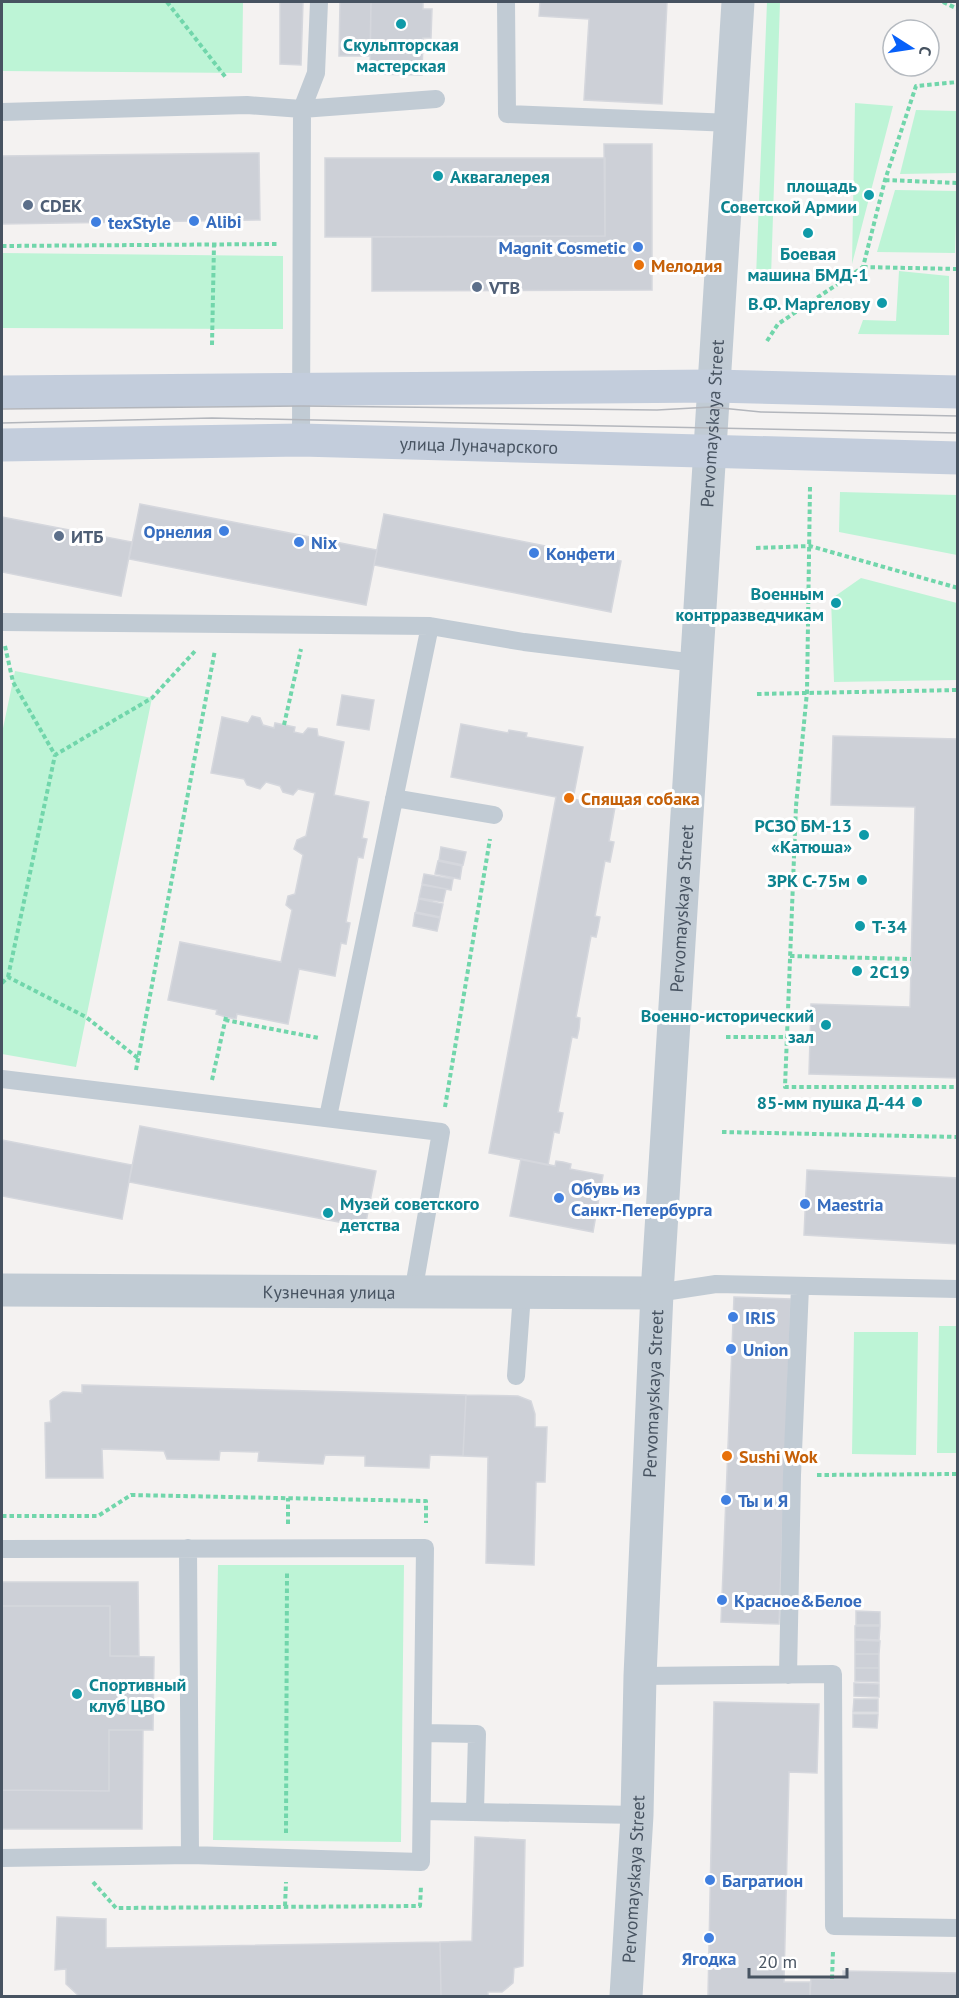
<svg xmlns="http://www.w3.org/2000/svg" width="959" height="1998" font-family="'PT Sans',sans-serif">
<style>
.green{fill:#bdf4d6}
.building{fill:#cdd0d7;stroke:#d5d7dd;stroke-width:1.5}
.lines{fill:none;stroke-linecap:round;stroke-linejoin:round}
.path{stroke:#71d6ab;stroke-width:4;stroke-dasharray:4.5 3;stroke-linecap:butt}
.service{stroke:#c1cbd4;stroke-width:18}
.minor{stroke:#c1cbd4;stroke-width:33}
.tertiary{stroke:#c1cbd4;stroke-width:33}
.secondary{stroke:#c3cddc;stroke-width:33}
.tram{stroke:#b3b6bc;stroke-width:1.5}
.culture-dot{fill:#0f9aa8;stroke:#fff;stroke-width:2}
.service-dot{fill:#5c6f8a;stroke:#fff;stroke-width:2}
.shop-dot{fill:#3f7fe0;stroke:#fff;stroke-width:2}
.food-dot{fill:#e8710a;stroke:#fff;stroke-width:2}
.labels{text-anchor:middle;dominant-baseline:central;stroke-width:6;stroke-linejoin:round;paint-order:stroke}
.culture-label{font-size:18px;font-weight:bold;fill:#0d838f;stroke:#fff;text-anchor:end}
.service-label{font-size:18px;font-weight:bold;fill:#4e5e75;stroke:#fff;text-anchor:start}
.shop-label{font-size:18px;font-weight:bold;fill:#366cbe;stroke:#fff;text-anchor:start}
.food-label{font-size:18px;font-weight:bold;fill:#c56008;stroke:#fff;text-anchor:start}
.street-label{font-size:18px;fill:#475361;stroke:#fff}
</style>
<rect width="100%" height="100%" fill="#f4f2f1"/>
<path class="green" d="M2 2H243L242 73 2 71Z
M767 2H780L771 277H756Z
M855 103 893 106 852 264Z
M916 110 957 111V173L900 174Z
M895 190 957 191 955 253 877 252Z
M2 253 283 256V329L2 328Z
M899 271 949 276V335L858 334 863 320 896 321Z
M840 492 957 495V555L839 532Z
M861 578 957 603V680L834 682 831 599Z
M15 671 152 698 76 1067 2 1054V733Z
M939 1326H957V1453H937Z
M854 1332H918L916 1455 852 1454Z
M218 1565H404L401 1842 213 1840Z"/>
<path class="building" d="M280 2H303L301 65 280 64Z
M340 2H371L370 56H339Z
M371 2H423V9H432L431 38H423L422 75 370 74Z
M540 2H667L662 104 584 100 589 19 539 16Z
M604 144H652V290L372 291V237L605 236Z
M259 153 260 220 2 224V156Z
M325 158H605V236L325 237Z
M140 504 377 550 366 605 129 559Z
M384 514 621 561 611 612 374 565Z
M2 517 132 542 121 596 2 572Z
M342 695 374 700 369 730 337 725Z
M252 716 260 718 263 725 274 728 275 723 295 727 294 732 303 734 308 728 317 729 318 736 344 742 334 795 369 802 362 838 367 839 365 848 363 858 358 857 346 922 350 923 346 944 341 943 335 976 299 969 288 1024 237 1014 236 1019 226 1017 216 1014 217 1010 168 1000 180 942 281 962 292 910 286 905 288 896 295 894 303 855 294 849 297 840 306 836 315 793 298 789 293 795 283 792 280 786 266 782 260 789 247 785 244 779 211 773 222 717 248 723Z
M461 724 508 733 509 730 527 733 526 737 583 747 573 799 615 807 609 841 614 842 610 862 605 861 595 916 600 917 598 928 596 937 591 936 576 1017 580 1018 579 1029 577 1038 572 1037 558 1112 563 1113 559 1133 554 1132 548 1165 489 1153 556 797 451 777Z
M833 736 958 739V1078L809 1074 811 1004 910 1007 915 807 831 805Z
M441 847 466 852 463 865 439 860Z
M438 861 462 866 460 879 435 874Z
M424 874 453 879 451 890 422 884Z
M422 885 446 889 443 902 419 898Z
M419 899 443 904 440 917 416 912Z
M415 913 440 918 437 931 413 926Z
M140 1126 376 1171 365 1227 129 1182Z
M2 1140 132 1165 122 1219 2 1196Z
M521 1159 555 1166 556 1161 563 1162 571 1164 570 1169 603 1175 593 1232 510 1216Z
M807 1170 958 1178V1244L804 1235Z
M734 1297 791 1299 779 1624 721 1622Z
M82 1385 466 1395 463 1456 430 1455 429 1468 365 1466V1456L325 1455 323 1464 258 1461 259 1452 220 1451 219 1460 167 1459 164 1451 102 1449 103 1478H46L45 1423 51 1422 50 1401 63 1392 82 1393Z
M466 1395 518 1396 531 1401 535 1414V1427H547L545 1482H536L534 1565 486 1563 488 1457 463 1456Z
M2 1582H138L139 1656H110V1606H2Z
M2 1606H110V1656L154 1657 153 1730H109V1791L2 1790Z
M856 1611 880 1612V1625H856Z
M855 1626H880L879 1640 855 1639Z
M855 1640 880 1641 879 1654H855Z
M855 1654H879V1668H855Z
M855 1668H879V1682L855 1681Z
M854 1683 879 1684V1697L854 1696Z
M854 1699H878V1712H853Z
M714 1702 819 1704 817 1773 789 1772 784 1982H810V1996H708Z
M853 1714H878L877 1728 853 1727Z
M109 1730H143L142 1829H2V1790L109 1791Z
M475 1837 525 1840 523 1966 514 1968 513 1983 502 1992H488V1996H441L440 1942 472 1941Z
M57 1917 106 1919V1948L440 1942 441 1996H79L66 1984V1969L55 1970Z
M843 1971 958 1973V1996H810L811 1979H843Z"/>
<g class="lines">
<path class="path" d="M167 2 227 79
M943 2 958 9
M885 180 958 183
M2 246 277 244
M863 267 958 269
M767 341 778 324 863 267 885 180 916 86 958 82
M212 345 214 244
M810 487 807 692 796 806 785 1087H958
M756 548 810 546 958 588
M5 646 13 682 55 755 152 698 196 650
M757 694 958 690
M284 725 301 649
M790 956 911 959
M8 977 55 755
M2 983 8 977 86 1017 139 1059
M225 1020 319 1038
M726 1037H787
M136 1070 215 650
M212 1080 226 1017
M445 1107 490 839
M722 1132 958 1137
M817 1475 958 1474
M2 1516H98L131 1495 426 1501V1523
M288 1524V1498
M286 1833 287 1573
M93 1882 116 1908 420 1906 421 1886
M285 1906 286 1882
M832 1979 833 1951"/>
<path class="service" d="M506 2 507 114 732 123
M2 112 247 105 302 109 436 99
M301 440 302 109 316 73 319 2
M2 622 430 626 524 642 696 663
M394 798 494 815
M2 1079 441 1132 413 1293
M328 1117 430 626
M657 1293 716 1284 958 1289
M516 1376 522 1294
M188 1548 190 1855
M2 1549 425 1548 421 1862 190 1855 2 1858
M788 1675 792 1475 800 1287
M640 1676 833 1674 834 1926 958 1928
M423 1733 477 1734 475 1811
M422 1811 637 1815"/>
<path class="minor" id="s1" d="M2 1290 657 1293"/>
<path class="tertiary" id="s2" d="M626 1996 637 1815 640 1676 657 1293 738 2"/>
<g class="secondary">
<path d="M2 392 713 386 958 392"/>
<path id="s3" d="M2 445 301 440 958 458"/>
</g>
<path class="tram" d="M2 409 301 406 657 410 711 407 761 412 958 416
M2 423 212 418 958 433"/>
</g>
<g class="culture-dot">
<circle cx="401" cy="24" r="6"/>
<circle cx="438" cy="176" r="6"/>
<circle cx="869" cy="195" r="6"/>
<circle cx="808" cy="233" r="6"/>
<circle cx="882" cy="303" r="6"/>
<circle cx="836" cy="603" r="6"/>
<circle cx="864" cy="835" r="6"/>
<circle cx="862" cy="880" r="6"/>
<circle cx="860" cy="926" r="6"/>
<circle cx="857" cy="971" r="6"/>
<circle cx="826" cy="1025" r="6"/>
<circle cx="917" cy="1102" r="6"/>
<circle cx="328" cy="1213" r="6"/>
<circle cx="77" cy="1694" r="6"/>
</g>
<g class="service-dot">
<circle cx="28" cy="205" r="6"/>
<circle cx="477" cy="287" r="6"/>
<circle cx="59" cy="536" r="6"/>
</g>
<g class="shop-dot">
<circle cx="194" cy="221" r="6"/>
<circle cx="96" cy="222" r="6"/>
<circle cx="638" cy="247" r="6"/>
<circle cx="224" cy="531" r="6"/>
<circle cx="299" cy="542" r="6"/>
<circle cx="534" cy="553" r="6"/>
<circle cx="559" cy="1198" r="6"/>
<circle cx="805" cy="1204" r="6"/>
<circle cx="733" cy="1317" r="6"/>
<circle cx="731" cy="1349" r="6"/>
<circle cx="726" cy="1500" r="6"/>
<circle cx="722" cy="1600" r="6"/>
<circle cx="710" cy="1880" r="6"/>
<circle cx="709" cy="1938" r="6"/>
</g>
<g class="food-dot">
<circle cx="639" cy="265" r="6"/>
<circle cx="569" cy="798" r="6"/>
<circle cx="727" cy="1456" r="6"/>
</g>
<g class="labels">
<g class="culture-label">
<text x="401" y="44" text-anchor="middle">Скульпторская<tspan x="401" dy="21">мастерская</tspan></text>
<text x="450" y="176" text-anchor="start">Аквагалерея</text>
<text x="857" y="185">площадь<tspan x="857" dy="21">Советской Армии</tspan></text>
<text x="808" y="253" text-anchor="middle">Боевая<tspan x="808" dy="21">машина БМД-1</tspan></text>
<text x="870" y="303">В.Ф. Маргелову</text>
<text x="824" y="593">Военным<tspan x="824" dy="21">контрразведчикам</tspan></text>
<text x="852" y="825">РСЗО БМ-13<tspan x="852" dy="21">«Катюша»</tspan></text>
<text x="850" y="880">ЗРК С-75м</text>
<text x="872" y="926" text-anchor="start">Т-34</text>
<text x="869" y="971" text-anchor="start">2С19</text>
<text x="814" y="1015">Военно-исторический<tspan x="814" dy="21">зал</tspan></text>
<text x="905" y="1102">85-мм пушка Д-44</text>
<text x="340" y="1203" text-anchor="start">Музей советского<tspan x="340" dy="21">детства</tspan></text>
<text x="89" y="1684" text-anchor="start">Спортивный<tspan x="89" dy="21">клуб ЦВО</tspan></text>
</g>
<g class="service-label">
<text x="40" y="205">CDEK</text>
<text x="489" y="287">VTB</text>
<text x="71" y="536">ИТБ</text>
</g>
<g class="shop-label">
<text x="206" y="221">Alibi</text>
<text x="108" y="222">texStyle</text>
<text x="626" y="247" text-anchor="end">Magnit Cosmetic</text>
<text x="212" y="531" text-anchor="end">Орнелия</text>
<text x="311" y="542">Nix</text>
<text x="546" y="553">Конфети</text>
<text x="571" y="1188">Обувь из<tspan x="571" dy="21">Санкт-Петербурга</tspan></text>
<text x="817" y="1204">Maestria</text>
<text x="745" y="1317">IRIS</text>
<text x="743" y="1349">Union</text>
<text x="738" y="1500">Ты и Я</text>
<text x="734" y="1600">Красное&amp;Белое</text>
<text x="722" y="1880">Багратион</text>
<text x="709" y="1958" text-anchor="middle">Ягодка</text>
</g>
<g class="food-label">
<text x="651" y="265">Мелодия</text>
<text x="581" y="798">Спящая собака</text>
<text x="739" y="1456">Sushi Wok</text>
</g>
<g class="street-label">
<text stroke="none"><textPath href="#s2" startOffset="1575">Pervomayskaya Street</textPath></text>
<text stroke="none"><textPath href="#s3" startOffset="477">улица Луначарского</textPath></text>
<text stroke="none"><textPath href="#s2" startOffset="1089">Pervomayskaya Street</textPath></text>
<text stroke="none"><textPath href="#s1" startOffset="327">Кузнечная улица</textPath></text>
<text stroke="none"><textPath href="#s2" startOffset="603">Pervomayskaya Street</textPath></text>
<text stroke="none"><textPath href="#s2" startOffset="117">Pervomayskaya Street</textPath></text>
</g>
</g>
<rect width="959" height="1998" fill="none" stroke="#475361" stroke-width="6"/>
<g transform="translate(911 48) rotate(102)"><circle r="28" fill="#ffffff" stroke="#b5bac0" stroke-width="1.5"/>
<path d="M0-4.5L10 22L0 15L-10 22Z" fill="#0760f9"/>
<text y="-9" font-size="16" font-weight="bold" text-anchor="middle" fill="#475361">С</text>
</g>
<path d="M749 1968v9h98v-9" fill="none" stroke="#475361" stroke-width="3"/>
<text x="758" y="1968" font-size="18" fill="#475361" stroke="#ffffff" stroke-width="4.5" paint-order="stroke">20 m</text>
</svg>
